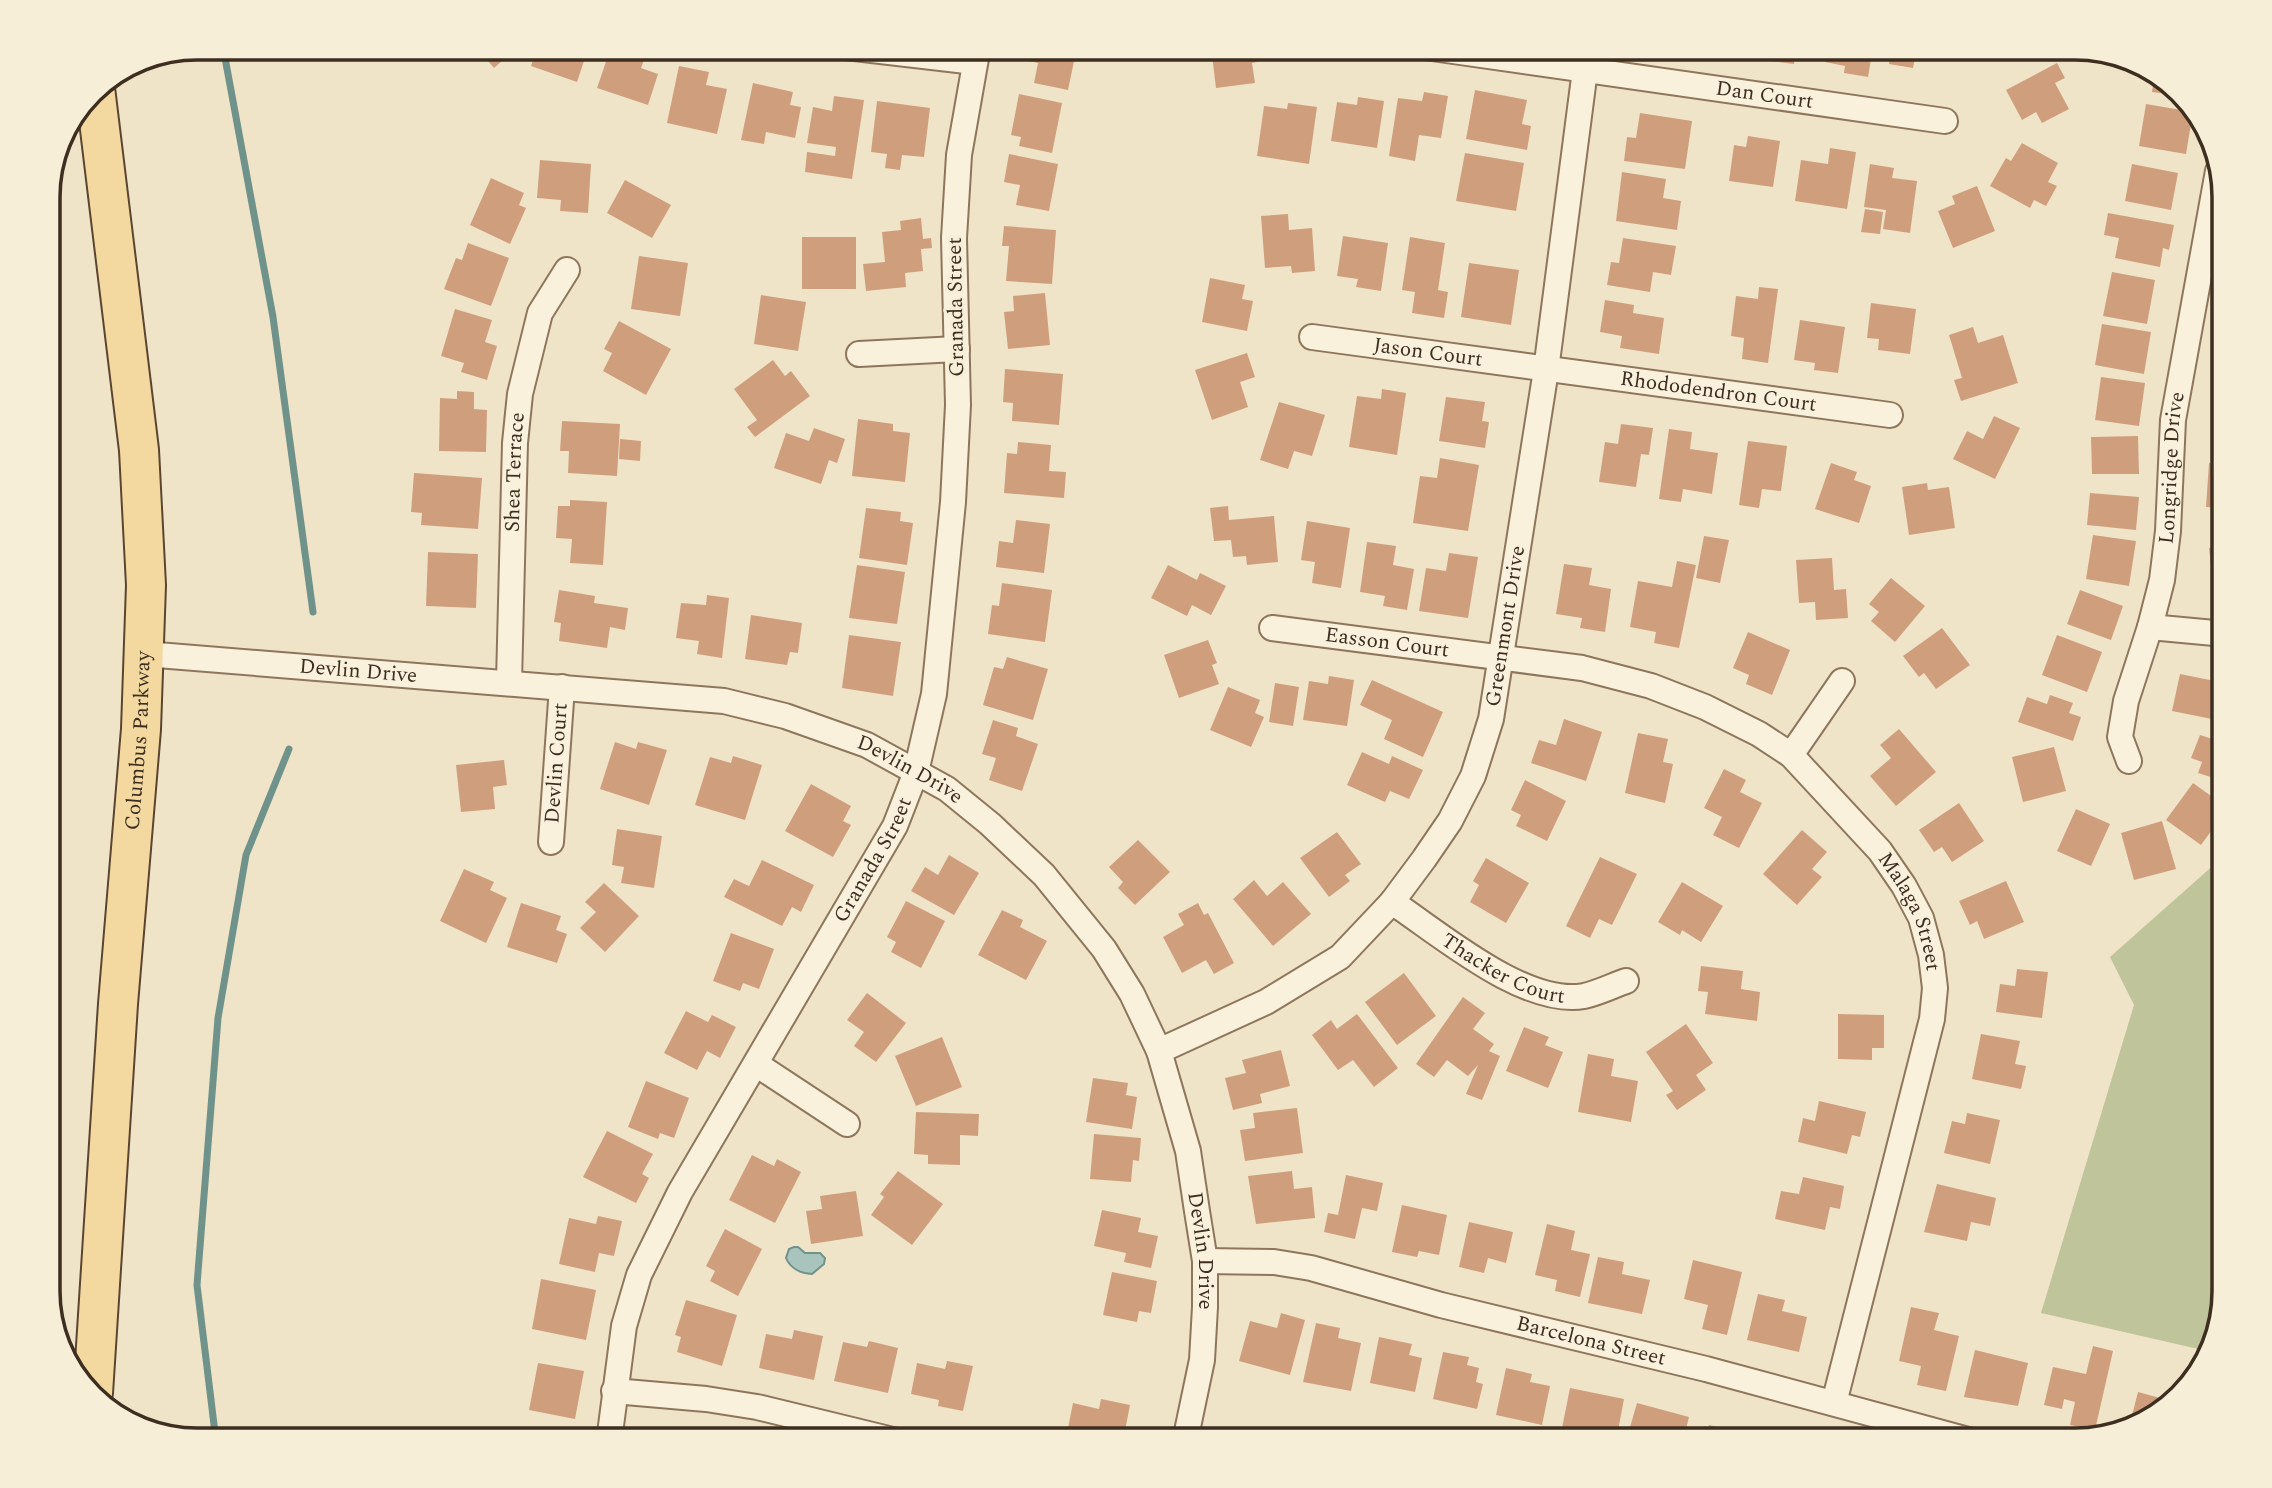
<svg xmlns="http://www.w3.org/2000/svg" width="2272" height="1488" font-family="Spectral,serif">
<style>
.cemetery{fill:#bfc49a}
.water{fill:#a9c4bc;stroke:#6f938a;stroke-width:2}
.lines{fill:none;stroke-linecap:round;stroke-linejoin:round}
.stream{stroke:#6f938a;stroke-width:7}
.building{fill:#cf9f7d}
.street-casing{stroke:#8d765c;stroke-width:28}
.primary-casing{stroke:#5b4430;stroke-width:42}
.street{stroke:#faf1dc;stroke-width:24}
.primary{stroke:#f3d9a0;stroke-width:38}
.labels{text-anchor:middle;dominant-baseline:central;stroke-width:6;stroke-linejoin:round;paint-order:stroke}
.street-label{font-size:21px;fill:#3d2e20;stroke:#f7eed8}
.rim{fill:none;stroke:#3d2e20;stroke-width:3.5}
</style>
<rect width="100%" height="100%" fill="#f0e4c8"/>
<path class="cemetery" d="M2225 855V1292L2207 1351 2041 1313 2134 1005 2110 957Z"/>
<path class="water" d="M794 1247H798L805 1253H820L825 1258 824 1264 812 1274C801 1274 790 1268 786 1258L789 1249Z"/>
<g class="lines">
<path class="stream" d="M223 47 273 317 313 612
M216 1441 197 1285 218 1018 246 855 289 749"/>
</g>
<path class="building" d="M476 47H518L494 68Z
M537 47 588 49 577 82 531 66Z
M611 47 645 57 641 68 658 74 648 105 597 88Z
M1027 47H1077L1068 90 1034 83 1038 63 1024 60Z
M1211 47H1259L1261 61 1252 63 1255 83 1216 88Z
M1752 47H1796L1794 64 1770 61 1771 52Z
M1827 47H1873L1868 77 1844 73 1845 66 1825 62Z
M1892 47H1941L1939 61 1915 57 1913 68 1889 64Z
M1956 47H2015L2014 55 1987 51 1986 59 1955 55Z
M2057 63 2065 78 2055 83 2069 109 2042 123 2036 112 2022 120 2006 90Z
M679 66 709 72 706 85 727 89 717 134 667 123Z
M2155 71 2158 72 2181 96 2152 92Z
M753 83 793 92 790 105 801 107 795 138 766 132 764 144 741 140Z
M1475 90 1527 100 1522 124 1531 126 1527 150 1466 139Z
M1424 92 1448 96 1441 138 1419 135 1415 161 1389 156 1398 98 1422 101Z
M1019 94 1062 103 1052 153 1019 146 1021 137 1011 135Z
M834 96 864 100 852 179 805 172 807 152 835 156 836 147 807 143 813 107 832 111Z
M1358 97 1384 101 1377 148 1331 141 1337 102 1357 105Z
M877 101 930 108 924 157 902 155 900 170 885 168 887 154 871 152Z
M1288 103 1317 107 1309 164 1257 156 1264 106 1287 109Z
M2146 104 2193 112 2186 154 2139 146Z
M1640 113 1692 121 1685 169 1624 161 1627 137 1636 138Z
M1748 136 1780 141 1773 187 1729 181 1734 145 1746 147Z
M2022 143 2058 163 2048 182 2057 186 2046 206 2034 200 2030 208 1990 186 2006 158 2011 161Z
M1830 148 1856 152 1847 209 1795 201 1801 160 1828 164Z
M1465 153 1524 163 1516 211 1456 201Z
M1009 154 1058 164 1049 211 1016 205 1020 185 1004 182Z
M540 160 591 164 588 213 560 211 561 200 537 198Z
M1870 164 1894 168 1892 178 1917 181 1910 233 1883 229 1886 210 1864 207Z
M2132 164 2178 173 2171 210 2125 201Z
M1622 172 1666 179 1663 198 1681 201 1677 230 1616 221Z
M491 178 524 193 519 205 526 208 510 244 470 225Z
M625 180 671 205 652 238 607 213Z
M1977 186 1995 231 1953 248 1938 211 1955 204 1952 196Z
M1865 209 1883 212 1880 234 1861 232Z
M2108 213 2174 225 2169 250 2163 248 2160 267 2115 258 2119 238 2104 235Z
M1288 214 1289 230 1312 228 1315 271 1292 273 1291 266 1265 268 1261 216Z
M921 218 923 239 931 238 932 248 921 249 923 271 905 273 906 287 866 291 863 264 885 262 882 232 901 230 900 221Z
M1004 226 1056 230 1052 284 1006 281 1009 246H1002Z
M1343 236 1388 243 1381 291 1356 287 1358 279 1337 276Z
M802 237H856V289H802Z
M1410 237 1445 243 1438 290 1448 292 1444 318 1412 313 1415 292 1402 290Z
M1623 238 1676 246 1671 275 1653 272 1650 292 1607 285 1611 262 1619 263Z
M468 243 509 258 491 306 444 289 456 258 462 260Z
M639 256 688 263 680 316 631 309Z
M1469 263 1519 270 1511 325 1461 317Z
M2112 272 2155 280 2147 324 2103 316Z
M1210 278 1245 285 1242 299 1253 301 1247 331 1202 322Z
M1759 287 1778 289 1768 363 1742 359 1744 338 1731 336 1736 296 1758 299Z
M1045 293 1050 345 1008 349 1004 312 1014 311 1013 296Z
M761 295 806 302 798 351 754 344Z
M1605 300 1634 305 1633 313 1664 318 1659 354 1620 348 1622 336 1600 332Z
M1871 303 1916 309 1910 354 1878 350 1879 339 1867 338Z
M455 309 492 320 485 342 497 346 487 380 461 372 464 363 441 356Z
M1800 320 1845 327 1838 373 1814 370 1815 363 1794 360Z
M619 321 671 349 646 395 603 371 612 353 604 349Z
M2102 324 2151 332 2144 374 2095 365Z
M1973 327 1978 343 2003 335 2018 383 1961 401 1954 380 1962 378 1949 335Z
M1247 353 1255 377 1240 382 1248 407 1212 420 1195 370Z
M773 360 785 376 791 371 810 396 755 437 747 427 757 420 734 389Z
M1005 369 1063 374 1059 425 1012 421 1013 403 1003 402Z
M2101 377 2145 383 2139 426 2095 420Z
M1382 389 1406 393 1397 455 1349 447 1357 396 1381 399Z
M457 391 474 392V409L487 410 486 452 439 451 440 398 457 399Z
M1446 397 1485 402 1482 421 1489 422 1485 448 1439 441Z
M1279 402 1325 415 1312 456 1294 451 1288 469 1260 460Z
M2220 410 2225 411V447L2215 446Z
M1994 416 2020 428 1995 479 1953 459 1967 431 1983 439Z
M858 419 893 424V431L910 433 905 482 852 476Z
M562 421 620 424 617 476 568 473 569 451H560Z
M1621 424 1653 428 1649 455 1641 454 1636 487 1599 482 1605 442 1618 444Z
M814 428 845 439 837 463 829 460 821 484 774 468 786 433 809 441Z
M1669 429 1692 432 1690 449 1718 453 1712 494 1683 489 1681 502 1659 499Z
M2138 436 2139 474H2092L2091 437Z
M620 439 641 441 640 461 619 459Z
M1748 441 1787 446 1781 491 1762 489 1759 508 1739 505Z
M1018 442 1051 445 1049 471 1066 472 1064 498 1004 493 1007 453 1017 454Z
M1440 458 1479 465 1468 531 1413 523 1420 476 1437 478Z
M1831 463 1857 472 1854 480 1871 486 1859 523 1815 509Z
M2209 463H2225V508L2206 507Z
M414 473 482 478 478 529 421 525 422 513 411 512Z
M1927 483 1928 490 1949 487 1955 528 1909 535 1902 487Z
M2090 493 2139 497 2136 530 2087 525Z
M570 500 607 502 603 565 570 563 572 539 556 538 558 506H570Z
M1228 506 1229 520 1274 516 1278 562 1247 565 1246 556 1233 557 1231 540 1214 541 1210 508Z
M866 508 901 512 900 521 913 523 907 565 859 558Z
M1016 520 1050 524 1044 573 996 567 999 541 1013 543Z
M1307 521 1350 528 1341 588 1312 583 1315 562 1301 560Z
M2093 535 2136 541 2129 586 2086 579Z
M1704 536 1729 540 1720 583 1696 578Z
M1367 542 1396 546 1393 565 1414 569 1407 610 1383 606 1385 596 1360 592Z
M2225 546V590L2214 591 2209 548Z
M428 552 478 554 476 608 426 606Z
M1449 553 1478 557 1468 618 1419 611 1426 568 1446 571Z
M1832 558 1834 590 1846 589 1848 618 1816 620 1815 602 1799 603 1796 560Z
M1677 561 1696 565 1679 648 1654 643 1656 632 1630 627 1638 581 1672 587Z
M1564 564 1592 568 1589 585 1611 589 1605 632 1580 628 1582 618 1556 614Z
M857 565 905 572 897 624 849 618Z
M1168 565 1197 580 1200 573 1226 586 1211 615 1192 605 1187 616 1151 598Z
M1891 578 1925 606 1895 642 1871 621 1879 612 1869 604Z
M1002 583 1052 590 1045 642 988 634 992 605 999 606Z
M559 590 595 596 594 603 628 608 625 630 610 627 607 648 559 641 561 623 554 622Z
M2080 590 2123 606 2111 640 2067 624Z
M707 595 729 598 722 658 697 654 699 641 676 638 681 603 706 605Z
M751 615 802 623 798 653 790 652 787 665 745 659Z
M1942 628 1970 665 1936 689 1924 673 1919 677 1903 656Z
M1748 632 1790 650 1772 695 1746 684 1749 675 1733 668Z
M849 635 901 642 893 696 842 688Z
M2057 635 2102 652 2087 692 2042 675Z
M1208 640 1217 663 1212 665 1219 684 1179 698 1164 655Z
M1007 657 1048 669 1033 720 983 705 994 667 1003 669Z
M2180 674 2225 683 2217 720 2172 711Z
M1329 676 1354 680 1347 726 1303 720 1309 681 1328 684Z
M1372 680 1443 712 1423 757 1384 739 1392 720 1360 705Z
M1275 683 1299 687 1293 726 1269 722Z
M1228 687 1260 700 1255 713 1264 717 1251 747 1210 730Z
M2050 695 2073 703 2069 713 2081 717 2073 741 2018 722 2027 697 2047 704Z
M1564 719 1602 732 1586 781 1531 763 1539 740 1556 745Z
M993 720 1018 728 1016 736 1038 744 1022 791 989 780 996 758 982 754Z
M1899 729 1936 772 1896 806 1870 776 1891 758 1880 745Z
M1638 733 1668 739 1663 762 1673 764 1665 803 1625 793Z
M2200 735 2225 743V775L2223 781 2198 773 2202 762 2191 758Z
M615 742 636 749 638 742 667 750 649 805 600 789Z
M2054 747 2066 791 2023 802 2012 757Z
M1362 752 1389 764 1392 756 1423 770 1409 799 1390 791 1385 802 1347 785Z
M733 756 762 765 745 820 695 805 710 757 731 763Z
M504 760 507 785 493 787 495 809 461 812 456 765Z
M1724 769 1746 780 1740 792 1762 803 1739 848 1713 835 1722 817 1704 808Z
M1525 780 1566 801 1547 841 1516 826 1521 815 1511 810Z
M2193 783 2225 806V812L2201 845 2166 820Z
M811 784 851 806 843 821 851 825 833 857 785 831Z
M1959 803 1984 841 1952 862 1942 847 1934 852 1919 830Z
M2076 809 2110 824 2091 866 2057 851Z
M2162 821 2176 869 2134 880 2121 833Z
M617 829 662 836 654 888 621 883 624 867 612 865Z
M1802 830 1827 852 1812 869 1822 877 1797 905 1763 874Z
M1337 832 1361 864 1345 875 1350 881 1329 897 1300 858Z
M1138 840 1170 872 1135 905 1118 888 1123 882 1109 867Z
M949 855 979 873 954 915 911 891 925 867 938 875Z
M1600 857 1637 874 1612 925 1599 919 1590 938 1566 926Z
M1486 858 1529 883 1506 923 1470 902 1479 885 1473 881Z
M762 860 814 885 801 912 792 907 782 926 724 897 734 879 749 886Z
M464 869 494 882 490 890 507 898 486 943 440 921Z
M1254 880 1267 896 1283 882 1311 914 1273 946 1233 899Z
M2006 881 2024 922 1984 939 1977 921 1970 925 1959 901Z
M1682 882 1723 906 1701 942 1682 930 1680 935 1658 922Z
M604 883 639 916 605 952 580 928 596 912 585 902Z
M906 901 945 921 921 968 891 952 896 942 887 937Z
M521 903 561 916 556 930 567 934 557 963 507 947Z
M1198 903 1204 915 1208 913 1234 963 1214 974 1206 960 1182 973 1163 937 1184 925 1178 914Z
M1002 910 1023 920 1020 927 1047 941 1026 980 978 955Z
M731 933 774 949 759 989 743 983 740 991 713 981Z
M1701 966 1743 971 1741 989 1760 992 1757 1021 1705 1014 1708 992 1698 991Z
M2017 969 2048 972 2042 1018 1996 1012 2000 984 2015 986Z
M1404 973 1436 1016 1397 1045 1365 1002Z
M867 993 906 1023 876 1062 854 1046 864 1032 847 1020Z
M1463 997 1485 1013 1473 1029 1494 1044 1489 1051 1500 1056 1482 1100 1466 1094 1478 1065 1468 1076 1447 1060 1434 1077 1416 1064Z
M686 1011 708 1022 712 1015 736 1027 720 1058 707 1051 697 1070 664 1053Z
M1357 1014 1398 1068 1374 1087 1353 1060 1338 1070 1312 1035 1331 1020 1337 1029Z
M1838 1014 1884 1015V1048H1872V1060L1838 1059Z
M1686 1024 1713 1063 1696 1075 1706 1090 1677 1110 1666 1095 1673 1091 1646 1052Z
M1524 1027 1549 1037 1545 1045 1563 1052 1548 1088 1506 1071Z
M1981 1034 2020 1041 2015 1064 2026 1066 2021 1089 1972 1079Z
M942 1037 962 1087 916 1106 895 1056Z
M1281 1050 1290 1086 1260 1094 1262 1103 1233 1110 1225 1078 1246 1073 1242 1060Z
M1588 1054 1614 1059 1611 1076 1638 1081 1631 1122 1578 1112Z
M1093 1078 1128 1083 1126 1095 1137 1097 1132 1129 1086 1122Z
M646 1081 689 1098 674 1138 660 1133 658 1139 628 1127Z
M1819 1101 1866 1112 1860 1137 1852 1135 1847 1154 1798 1142 1803 1118 1815 1121Z
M1297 1108 1303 1153 1245 1161 1240 1130 1255 1128 1253 1113Z
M916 1112 979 1114 978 1136 960 1135V1165L928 1164V1155L914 1154Z
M1967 1113 2000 1120 1990 1164 1944 1153 1952 1121 1965 1124Z
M607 1131 653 1154 642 1174 649 1178 636 1203 583 1177Z
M1094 1134 1141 1138 1139 1161 1133 1160 1131 1182 1090 1179Z
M752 1155 774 1166 777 1159 801 1172 775 1223 729 1200Z
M898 1171 943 1204 912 1245 871 1215 884 1197 880 1194Z
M1292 1171 1294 1189 1312 1187 1315 1218 1256 1224 1248 1176Z
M1346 1175 1383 1183 1377 1211 1362 1208 1355 1239 1324 1232 1328 1213 1338 1215Z
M1803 1177 1844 1186 1840 1209 1830 1207 1825 1230 1775 1219 1781 1191 1799 1194Z
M1937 1184 1996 1198 1990 1226 1971 1222 1967 1241 1924 1232Z
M856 1191 863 1236 811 1244 806 1211 822 1209 820 1196Z
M1402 1205 1447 1215 1439 1255 1419 1251 1417 1257 1392 1252Z
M1102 1210 1141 1218 1138 1232 1158 1236 1151 1268 1124 1262 1126 1253 1094 1246Z
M598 1216 622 1221 614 1256 599 1253 595 1272 559 1264 569 1218 596 1224Z
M1469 1222 1513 1232 1506 1263 1488 1258 1484 1273 1459 1267Z
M1547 1224 1575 1231 1571 1250 1590 1254 1580 1297 1555 1291 1557 1280 1535 1275Z
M725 1229 762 1249 738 1296 710 1281 715 1271 706 1266Z
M1598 1257 1624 1262 1622 1274 1650 1280 1642 1314 1588 1303Z
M1693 1260 1742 1272 1727 1335 1702 1329 1708 1305 1684 1299Z
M1112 1272 1157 1281 1151 1313 1139 1311 1137 1322 1103 1315Z
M541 1279 596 1290 586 1340 532 1329Z
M1758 1294 1785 1300 1782 1311 1807 1317 1799 1352 1747 1340Z
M686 1300 737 1315 722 1366 677 1352 681 1337 675 1335Z
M1911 1307 1939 1313 1934 1330 1959 1336 1946 1391 1917 1385 1921 1366 1899 1361Z
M1281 1313 1305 1320 1290 1375 1239 1361 1250 1321 1277 1328Z
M1316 1323 1340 1328 1338 1338 1361 1343 1351 1391 1303 1382Z
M794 1330 823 1336 814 1380 759 1368 766 1334 792 1339Z
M1379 1337 1412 1344 1409 1355 1422 1358 1415 1392 1370 1383Z
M869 1341 898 1348 888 1393 834 1381 843 1342 867 1347Z
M2093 1346 2113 1351 2095 1430 2070 1425 2075 1402 2064 1399 2062 1409 2044 1405 2053 1367 2086 1374Z
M1975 1350 2028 1363 2018 1406 1964 1397Z
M1443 1352 1469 1357 1467 1365 1479 1368 1476 1382 1483 1384 1477 1409 1433 1399Z
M947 1361 973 1366 963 1411 938 1406 939 1400 911 1394 917 1363 945 1369Z
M538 1363 584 1371 575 1419 529 1410Z
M1506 1368 1532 1374 1530 1382 1550 1386 1542 1425 1496 1415Z
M1570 1388 1624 1399 1617 1436 1589 1431 1587 1438 1561 1433Z
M2138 1392 2171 1401 2150 1421 2129 1427Z
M1101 1399 1130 1405 1123 1441H1080L1066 1438 1073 1403 1099 1409Z
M1637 1403 1689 1417 1683 1441H1626Z
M1709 1425 1763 1437 1762 1441H1706Z
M520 1428 567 1437 566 1441H517Z
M1229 1428 1285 1440 1284 1441H1227Z"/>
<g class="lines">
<defs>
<g id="street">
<path d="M846 47 975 62"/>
<path id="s1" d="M1425 47 1945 121"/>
<path id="s2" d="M1312 337 1890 415"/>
<path d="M859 354 957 349"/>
<path d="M2150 627 2225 634"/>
<path id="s3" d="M1272 628 1582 668 1651 686 1705 707 1759 734 1791 755 1880 851 1904 886 1921 918 1931 955 1935 988 1932 1019 1834 1403"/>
<path id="s4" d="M145 654 724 701 785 716 867 745 947 789 990 824 1044 875 1104 949 1132 994 1159 1051 1188 1151 1197 1211 1205 1261V1307L1202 1360 1185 1441"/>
<path id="s5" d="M509 682 515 443 520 394 540 313 567 270"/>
<path d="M1791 755 1842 681"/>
<path id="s6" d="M2129 761 2120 737 2126 701 2150 627 2162 580 2168 531 2173 420 2218 171"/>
<path id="s7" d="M551 842 562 687"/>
<path id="s8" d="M1392 902C1439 933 1525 1007 1584 996 1598 993 1612 986 1626 981"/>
<path id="s9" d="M1159 1051 1266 1002 1340 957 1392 902 1424 859 1450 821 1473 776 1491 719 1546 370 1588 47"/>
<path d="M756 1064 847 1124"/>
<path id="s10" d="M1205 1261 1274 1262 1311 1268 1441 1305 1706 1369 1972 1441"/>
<path d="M614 1391 706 1399 757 1407 897 1441"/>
<path id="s11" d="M609 1441 624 1326 639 1275 680 1192 895 826 916 772 934 694 953 502 958 405 954 238 959 155 978 47"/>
</g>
<g id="primary">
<path id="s12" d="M93 1393 118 1004 141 729 146 585 139 450 95 88"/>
</g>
</defs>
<use href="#street" class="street-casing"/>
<use href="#primary" class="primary-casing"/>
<use href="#street" class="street"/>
<use href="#primary" class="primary"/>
</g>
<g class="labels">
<g class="street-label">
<text stroke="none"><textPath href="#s1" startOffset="343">Dan Court</textPath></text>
<text transform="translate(956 307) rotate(-91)">Granada Street</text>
<text stroke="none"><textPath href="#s2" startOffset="117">Jason Court</textPath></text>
<text stroke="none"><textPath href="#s2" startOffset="410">Rhododendron Court</textPath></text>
<text stroke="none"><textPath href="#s6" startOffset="301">Longridge Drive</textPath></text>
<text stroke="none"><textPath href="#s5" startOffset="210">Shea Terrace</textPath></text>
<text stroke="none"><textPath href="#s9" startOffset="584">Greenmont Drive</textPath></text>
<text stroke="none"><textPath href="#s3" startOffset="116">Easson Court</textPath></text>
<text stroke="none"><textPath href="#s4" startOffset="214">Devlin Drive</textPath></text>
<text stroke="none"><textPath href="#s12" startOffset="654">Columbus Parkway</textPath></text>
<text stroke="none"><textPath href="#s7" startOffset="79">Devlin Court</textPath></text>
<text stroke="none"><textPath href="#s4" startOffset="780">Devlin Drive</textPath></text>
<text stroke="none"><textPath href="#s11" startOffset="646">Granada Street</textPath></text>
<text stroke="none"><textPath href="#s3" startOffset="740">Malaga Street</textPath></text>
<text stroke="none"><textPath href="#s8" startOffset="131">Thacker Court</textPath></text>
<text stroke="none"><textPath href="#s4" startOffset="1368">Devlin Drive</textPath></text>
<text stroke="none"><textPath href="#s10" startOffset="396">Barcelona Street</textPath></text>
</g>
</g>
<path d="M0 0H2272V1488H0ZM197 60H2075A137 137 0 0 1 2212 197V1291A137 137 0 0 1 2075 1428H197A137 137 0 0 1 60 1291V197A137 137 0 0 1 197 60Z" fill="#f7eed8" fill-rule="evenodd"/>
<path class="rim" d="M197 60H2075A137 137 0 0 1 2212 197V1291A137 137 0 0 1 2075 1428H197A137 137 0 0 1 60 1291V197A137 137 0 0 1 197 60Z"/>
</svg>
